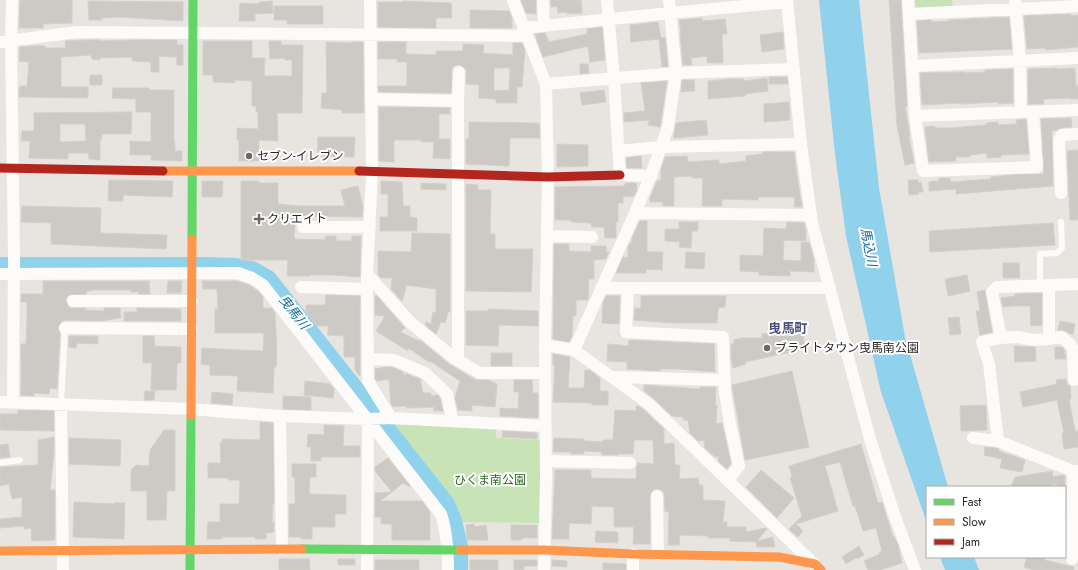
<svg xmlns="http://www.w3.org/2000/svg" width="1078" height="570" font-family="Jost,'Noto Sans JP',sans-serif">
<style>
.green{fill:#c8e4b6}
.water{fill:#90d1ec}
.lines{fill:none;stroke-linecap:round;stroke-linejoin:round}
.river{stroke:#90d1ec;stroke-width:18}
.building{fill:#cdcac6;stroke:#d3d0cb;fill-rule:evenodd}
.lane{stroke:#fcfbfa;stroke-width:6}
.street{stroke:#fcfbfa;stroke-width:12}
.fast{stroke:#63d668;stroke-width:9}
.slow{stroke:#ff974d;stroke-width:9}
.jam{stroke:#b3261e;stroke-width:9}
.poi-dot{fill:#6c6a69;stroke:#fff;stroke-width:1.5}
.labels{text-anchor:middle;dominant-baseline:central;stroke-width:4;stroke-linejoin:round;paint-order:stroke}
.poi-label{font-size:12px;fill:#292929;stroke:#fff;text-anchor:start}
.park-label{font-size:12px;fill:#266818;stroke:#fff}
.water-label{font-size:13px;font-style:italic;fill:#0a659d;stroke:#fff}
.neighbourhood-label{font-size:13px;font-weight:bold;fill:#49507b;stroke:#fff}
</style>
<rect width="100%" height="100%" fill="#e8e4df"/>
<path class="green" d="M915 0H952L953 8 916 10Z
M386 424 496 427V438L540 440V523L462 522 457 509Z"/>
<path class="water" d="M819 0H859L879 188 905 337 948 487H927V523L881 392 846 236 835 154Z
M940 557H974L979 570H945Z"/>
<g class="lines">
<path class="river" d="M0 266H205L236 267 252 270 268 279 446 504 453 521 459 546V570"/>
</g>
<path class="building" d="M20 0H72V23L43 24V28H19Z
M521 0H536V14L526 13Z
M551 0H581L582 13 567 14V12L558 13 557 6 551 7Z
M889 0H901L907 106H905L910 136 909 137 914 163 905 165 897 126Z
M88 1 183 2V21L119 17 102 18V20H89Z
M272 1 273 13 255 14V21H239L240 3 259 4V2Z
M403 1 451 3 452 18H436V28L378 27V2H403Z
M274 6H323V24H287V20H274Z
M470 10 509 11 512 18V28H470Z
M1071 14V16L1078 15V47L1045 50V48L1027 49 1024 16Z
M1009 17 1012 49 919 53 917 21 931 20V22L949 21V20Z
M702 18 703 21 725 19 727 34H722L723 63H707V56L691 58 692 65H683L680 34 681 33 679 20Z
M658 22 661 38 665 37 668 66 662 67 659 39 631 42 630 25Z
M602 27 605 60 590 62 588 46 543 57 535 34 545 33 549 42 587 34V29Z
M783 32 784 49 762 52 760 35Z
M88 40H99V41L133 40H177V45H183V65H177V57L159 56V72H151V62L132 61V57L100 58V60L92 59 91 55 61 57V87H88V98L19 97V88H20V86H27L29 62 19 61 20 47 31 46H45V48H66L65 41Z
M203 41H252V58H265L264 76H292V60H285V58L270 59 269 41H281V45H303L302 113H277L278 141 259 140V161H239V140H237V128L258 129V112H256V106H252V81L235 80V83L213 82V75H203Z
M326 42 352 43V42H363L364 113H342V110L321 108 322 93H327Z
M378 42H406V54L436 55V51H463V44L484 45 483 53 513 55V43H522L525 50 522 87H517V103H496V99L479 98V85L466 84V69L460 65H456L452 68 451 93 379 92 378 86H407V62H397V59H378ZM494 68H510L509 90 494 91Z
M580 64H588L589 73 580 74Z
M1057 68V69L1075 68 1076 86H1078V99H1070V98L1043 99 1044 104H1028V69Z
M1013 69V103L998 104V102L960 104V103L922 105 920 73 965 72V73L985 72V70Z
M90 75H102V85H90Z
M769 77H787L788 84H769Z
M767 78 768 91 745 94V96L708 99V81L731 79H743L744 81Z
M682 80H694L695 91 681 92Z
M667 81 660 127 648 125 649 120 624 122V113L645 111 641 83Z
M113 88H149V90H174V143H175V151H182V161L151 160V155H130V141L151 142V112H136V99L112 98Z
M604 90 606 102 582 105 580 93Z
M789 102 790 120 764 122V104Z
M379 107 450 108V114H439V139H450V159L433 158 434 142H421V140H394V162L379 161Z
M132 112 131 134H102L101 140H100V160L89 159 88 153H68V159L29 158 30 141H21L22 131H34V113ZM60 124H85L86 141 60 142Z
M1071 118 1072 127 1062 128 1056 130 1052 131 1053 186 956 194V189L929 191V182L939 181V178H950L951 182 991 179V177L1010 175 1044 174 1041 119Z
M1026 119 1029 154 1001 155V157L987 158V153L970 155V157H956V161L929 162 925 127 935 126V128H952L986 125V123L998 122V125L1017 124 1016 120Z
M706 120 708 135 674 138V133L676 123Z
M469 122 539 123 540 138H510L509 166 466 164V139H469Z
M318 137H355L354 157 317 156Z
M557 144 588 145V166L557 167Z
M1078 150V220H1070L1067 151Z
M763 152H794L798 182 802 207H794L795 197H758V200L722 199V206H702L703 178H692V176L674 177V206H663V202H650V198L657 181 661 180V170L665 157 687 156 688 162 719 160V164L746 161V156L763 154Z
M641 156 642 168H627L626 158Z
M109 180 173 181 172 197 123 195V201H108Z
M908 180H918V183L921 182 923 192H918L919 194 909 195Z
M202 181H223L222 197H202Z
M241 181H259V183H278V204L298 206H345L341 190 358 186 363 206 362 217 296 216V222H295L294 239 325 240 326 236H336V241H352V236H361L360 277 333 275H310V276H287L288 260H241Z
M381 181 402 182 403 206H410V217L417 218V231H380V217H388V194H381Z
M421 183 446 184V190L421 189Z
M626 183H636L637 190 634 196 623 197V203H618V222H616V238H605L604 227H592L591 223 571 222V220H555V187L624 186Z
M466 184 478 185V190H491L490 234H495V249H533L531 292 466 291Z
M22 206 101 208 100 233 167 235 166 249 51 244V223L21 222Z
M640 221H647V252H663L662 270 646 269V273H616L623 257 628 258V246L630 243H632V238Z
M679 222H698V231H692L691 248 679 247 680 242 665 241V229H679Z
M787 222 804 223 806 231V241L784 240 783 260 801 261V242H809L814 259V272L790 271V276L759 275V272L740 271V255L763 256 764 228 786 229Z
M1053 223 1055 245 930 252 929 231Z
M412 233 450 234V312H448L445 323 441 322 436 334 425 325 426 322 431 324 433 312H436V289L406 285 405 292 402 301 391 289 392 278H381L378 275V251L411 252Z
M554 244H569V251L591 252V246H606V252H609L606 259 594 260V279H589L588 300H576V316H573L572 336 569 342 553 339Z
M686 252 705 253 704 269 685 268Z
M1003 263H1019L1020 278H1003Z
M967 275 970 291 948 296 945 279Z
M43 281H149L150 294H138V292H131V290H91V291H87L86 294 69 295 66 298V301L70 308H86V310L104 311V308H120L121 318 100 321 65 320 61 322 58 328 60 334 57 389 50 388 49 394 34 393V396L21 395V344H26L27 319V302H21V294H43Z
M168 281H182L181 293H167Z
M202 281H237L249 285 258 291 263 297V308H272L275 313 277 352 276 367H274L273 393 237 391 238 376 210 375V365L201 364 202 348 263 351 264 333H215V309H218L217 289H203Z
M985 290 992 332 980 335 976 311H980L977 292Z
M1042 293V325L1031 326 1030 306H1012L1003 307 1001 298 1015 296V294Z
M326 295 360 296V376L355 370V357H344V336L328 335V326H317L306 312V305H325Z
M375 296H377L405 328 400 332 419 341 420 340 449 364 476 380H488L497 384 495 407 472 405V411L458 410 455 398 460 381 430 361 429 362 408 348V351L376 331 385 316 375 315Z
M606 296H620L619 324 602 323 603 303Z
M641 296H726L725 307 718 308 717 323H672L634 320 635 308H641Z
M137 308 181 309V321H124V312H137Z
M488 309 538 311V326L499 325 498 346 466 345V311H488Z
M959 317 961 334 950 335 948 318Z
M1060 321 1075 324 1073 335 1063 330H1058Z
M802 326 805 349 745 362 746 364 733 368 731 359V344H734V340L742 338H762V334Z
M69 336H98V344L77 343 76 348 69 347Z
M143 336H154L155 346 181 347V363H177L176 390H151L152 363H143Z
M629 340 714 344 715 372 679 369H661L660 371 627 369V362L607 361 608 344 628 346Z
M1014 346 1035 347 1036 361 1015 362Z
M1055 347H1062L1064 349 1066 359H1055Z
M491 353H512V366H491Z
M553 354 570 357 568 388H584L585 370H590L600 378V391H608V405H592V403L553 402 555 365H553Z
M386 367H392L403 372 404 375 407 374 420 379 423 393H431V396L438 395 440 398 443 411H434V407L407 408V406L393 407 391 404 389 379 377 381 375 379V369Z
M792 371 809 447 745 460 732 385Z
M1066 379 1067 384 1070 386 1071 399H1069L1075 431H1078V447L1064 449 1062 433H1064L1057 400 1023 407 1020 392 1057 384 1056 380Z
M514 380H532L533 393H538V418L500 416V408L518 409 519 392H514Z
M305 381 330 384 334 389 333 398 304 395Z
M644 385 700 389V387H716L715 405H717L716 424 722 423 731 463 727 469 719 462 718 456 715 457 705 448 704 440 698 441 690 433 688 420H683L684 417 672 416 654 399 644 391Z
M145 391H155L154 400H144Z
M212 392 233 394 232 405 211 403Z
M283 396 311 397V410L283 409Z
M986 405 987 430 961 431 960 406Z
M636 406H639L644 410 664 429V444L674 443 675 465H680L679 479 698 478 699 485H703V500L725 501 723 522H727V527H746V532L766 528 767 529 757 541 773 537 775 547H757L756 542 730 541V538H708V536L680 535 679 545H668L669 512H665L664 492 661 490 657 489 653 490 650 496V544H633L634 527H614V507L592 506 591 524 569 523V539H552L555 470H591V478L636 479 637 463 654 464 653 440H634L633 454H618V455H602V452L584 451V454H571V452H553L554 438 584 439V441L603 442V440H613L615 410 636 411Z
M18 410 54 411V431L0 430V414H18Z
M260 422 273 423 274 503H273L272 522H274V532L266 533V539H255V537H222V539H207L208 522H220V504H239L240 480H228V478H208V463H221L220 444 223 439 260 440Z
M324 425 344 426 343 446H360V457H321V461H311V447H307L308 434 324 435Z
M164 430H175V491H167L166 520H147V491H131V470L136 465 149 466 150 450Z
M503 431 537 433V439L502 437Z
M54 437V452L50 490H55V540L32 541 31 528 24 529V526L0 528V519L22 517V497L12 499 9 484 0 486V467L38 465V440Z
M69 438 121 440 120 466 69 464Z
M8 444 10 457 0 458V445Z
M861 444 878 503 882 502 893 537 894 536 898 545 902 563 880 570H868L864 561 880 554 879 552 882 551 876 528 863 531 855 506H853L840 462 825 466 838 511 796 524 803 531 798 537 789 529 802 516 790 478 792 477 789 466Z
M985 447 996 448 999 449V451L1025 460 1022 472 1000 468 1002 459 984 455Z
M388 458 410 486V487L403 483 392 492 375 471V467Z
M292 464H316V477H310L309 494 346 495V514H335V527H312V539H301V537H289V504H295V477H292Z
M761 470 794 498 777 518 746 487Z
M1052 471 1053 477 1063 475 1065 476V487H1058L1057 484 1041 487H1011L1015 477Z
M392 492 380 501H422L430 512V540H392V524H381V517H375V493Z
M74 502 114 504V503H125L124 539 73 537Z
M474 524V527L486 525 488 540H467L466 525Z
M511 525H537V538H522L521 540H511Z
M596 531 618 532V543L595 542Z
M859 546 864 555 857 559V557L846 564 842 557Z
M1027 557H1045L1044 560 1074 567V570H1033L1024 567Z
M279 559H309L310 570H279Z
M338 559H355V565H338Z
M375 560H419V570H375Z
M470 560H498V570H470Z
M514 560H537V566H524V570H514Z
M552 560 567 561V567L552 566Z
M603 563 626 564V570H603Z"/>
<g class="lines">
<path class="lane" d="M1040 285V254L1057 253 1062 248 1061 222
M61 405 65 328
M0 463 20 460"/>
<path class="street" d="M12 0 11 41 14 257 13 402
M370 0 372 171 367 279 368 381 391 418
M513 0 546 84 548 177 545 345 546 478 544 570
M543 0 544 26
M607 0 614 78 620 175 651 176
M787 0 801 144 812 223 870 439 894 514 915 570
M908 0 915 116 1078 110
M1015 0 1020 61 1021 112
M909 14 1078 6
M523 28 670 13 787 2
M0 42 77 32 527 36
M912 66 1078 58
M546 84 676 73 794 69
M371 99 458 101
M915 116 923 171 1037 167 1033 112
M618 151 661 147 801 144
M1061 193 1059 140 1062 135 1078 134
M635 213 811 215
M303 227H370
M547 236 592 237
M0 274 238 273 252 278 263 285 441 514C447 532 448 550 448 570
M368 275 411 323 454 358 480 373H545
M301 287 367 289
M601 288H628L626 332 723 337 725 392 730 424 739 466 728 480
M628 288H830
M73 301H192
M65 328 191 329
M1001 338 1018 337 1033 340 1049 339V285
M1049 339 1061 337 1070 344 1073 349 1074 380
M545 345 574 350 649 404 814 564
M574 350 635 213 651 175 668 127 676 73 669 0
M368 359 394 360 425 373 447 394 452 420
M458 360V101L459 72
M612 377 725 380
M0 402 190 409 280 416 368 419 391 418 545 426
M61 405 63 570
M280 416 282 549
M973 438 998 441 1073 471H1078
M998 441 989 364 982 342 1001 338 992 292 997 287 1078 284
M546 461 630 463
M657 496 658 554
M1072 559 1073 471
M367 570 368 419
M633 570V554"/>
<path class="fast" d="M192 239 193 0
M302 549 460 550
M190 570 191 415"/>
<path class="slow" d="M163 171H359
M191 415 192 239
M460 550H544L633 554 779 557 815 564 821 570
M0 551 302 549"/>
<path class="jam" d="M0 168 163 171
M359 171 548 177 620 175"/>
</g>
<g class="poi-dot">
<circle cx="249" cy="156" r="4"/>
<path d="M257 213h4v4h4v4h-4v4h-4v-4h-4v-4h4z"/>
<circle cx="767" cy="348" r="4"/>
</g>
<g class="labels">
<g class="poi-label">
<text x="257" y="156">セブン-イレブン</text>
<text x="267" y="219">クリエイト</text>
<text x="775" y="348">ブライトタウン曳馬南公園</text>
</g>
<g class="park-label">
<text x="490" y="480">ひくま南公園</text>
</g>
<g class="water-label">
<text transform="translate(869 247) rotate(79)">馬込川</text>
<text transform="translate(294 312) rotate(52)">曳馬川</text>
</g>
<g class="neighbourhood-label">
<text x="788" y="328">曳馬町</text>
</g>
</g>
<rect x="926" y="486" width="140" height="72" fill="#ffffff" stroke="#a9a9a9"/>
<rect x="934" y="499" width="20" height="6" fill="#63d668" stroke="#a9a9a9"/>
<text x="962" y="506" font-size="12" fill="#292929">Fast</text>
<rect x="934" y="519" width="20" height="6" fill="#ff974d" stroke="#a9a9a9"/>
<text x="962" y="526" font-size="12" fill="#292929">Slow</text>
<rect x="934" y="539" width="20" height="6" fill="#b3261e" stroke="#a9a9a9"/>
<text x="962" y="546" font-size="12" fill="#292929">Jam</text>
</svg>
